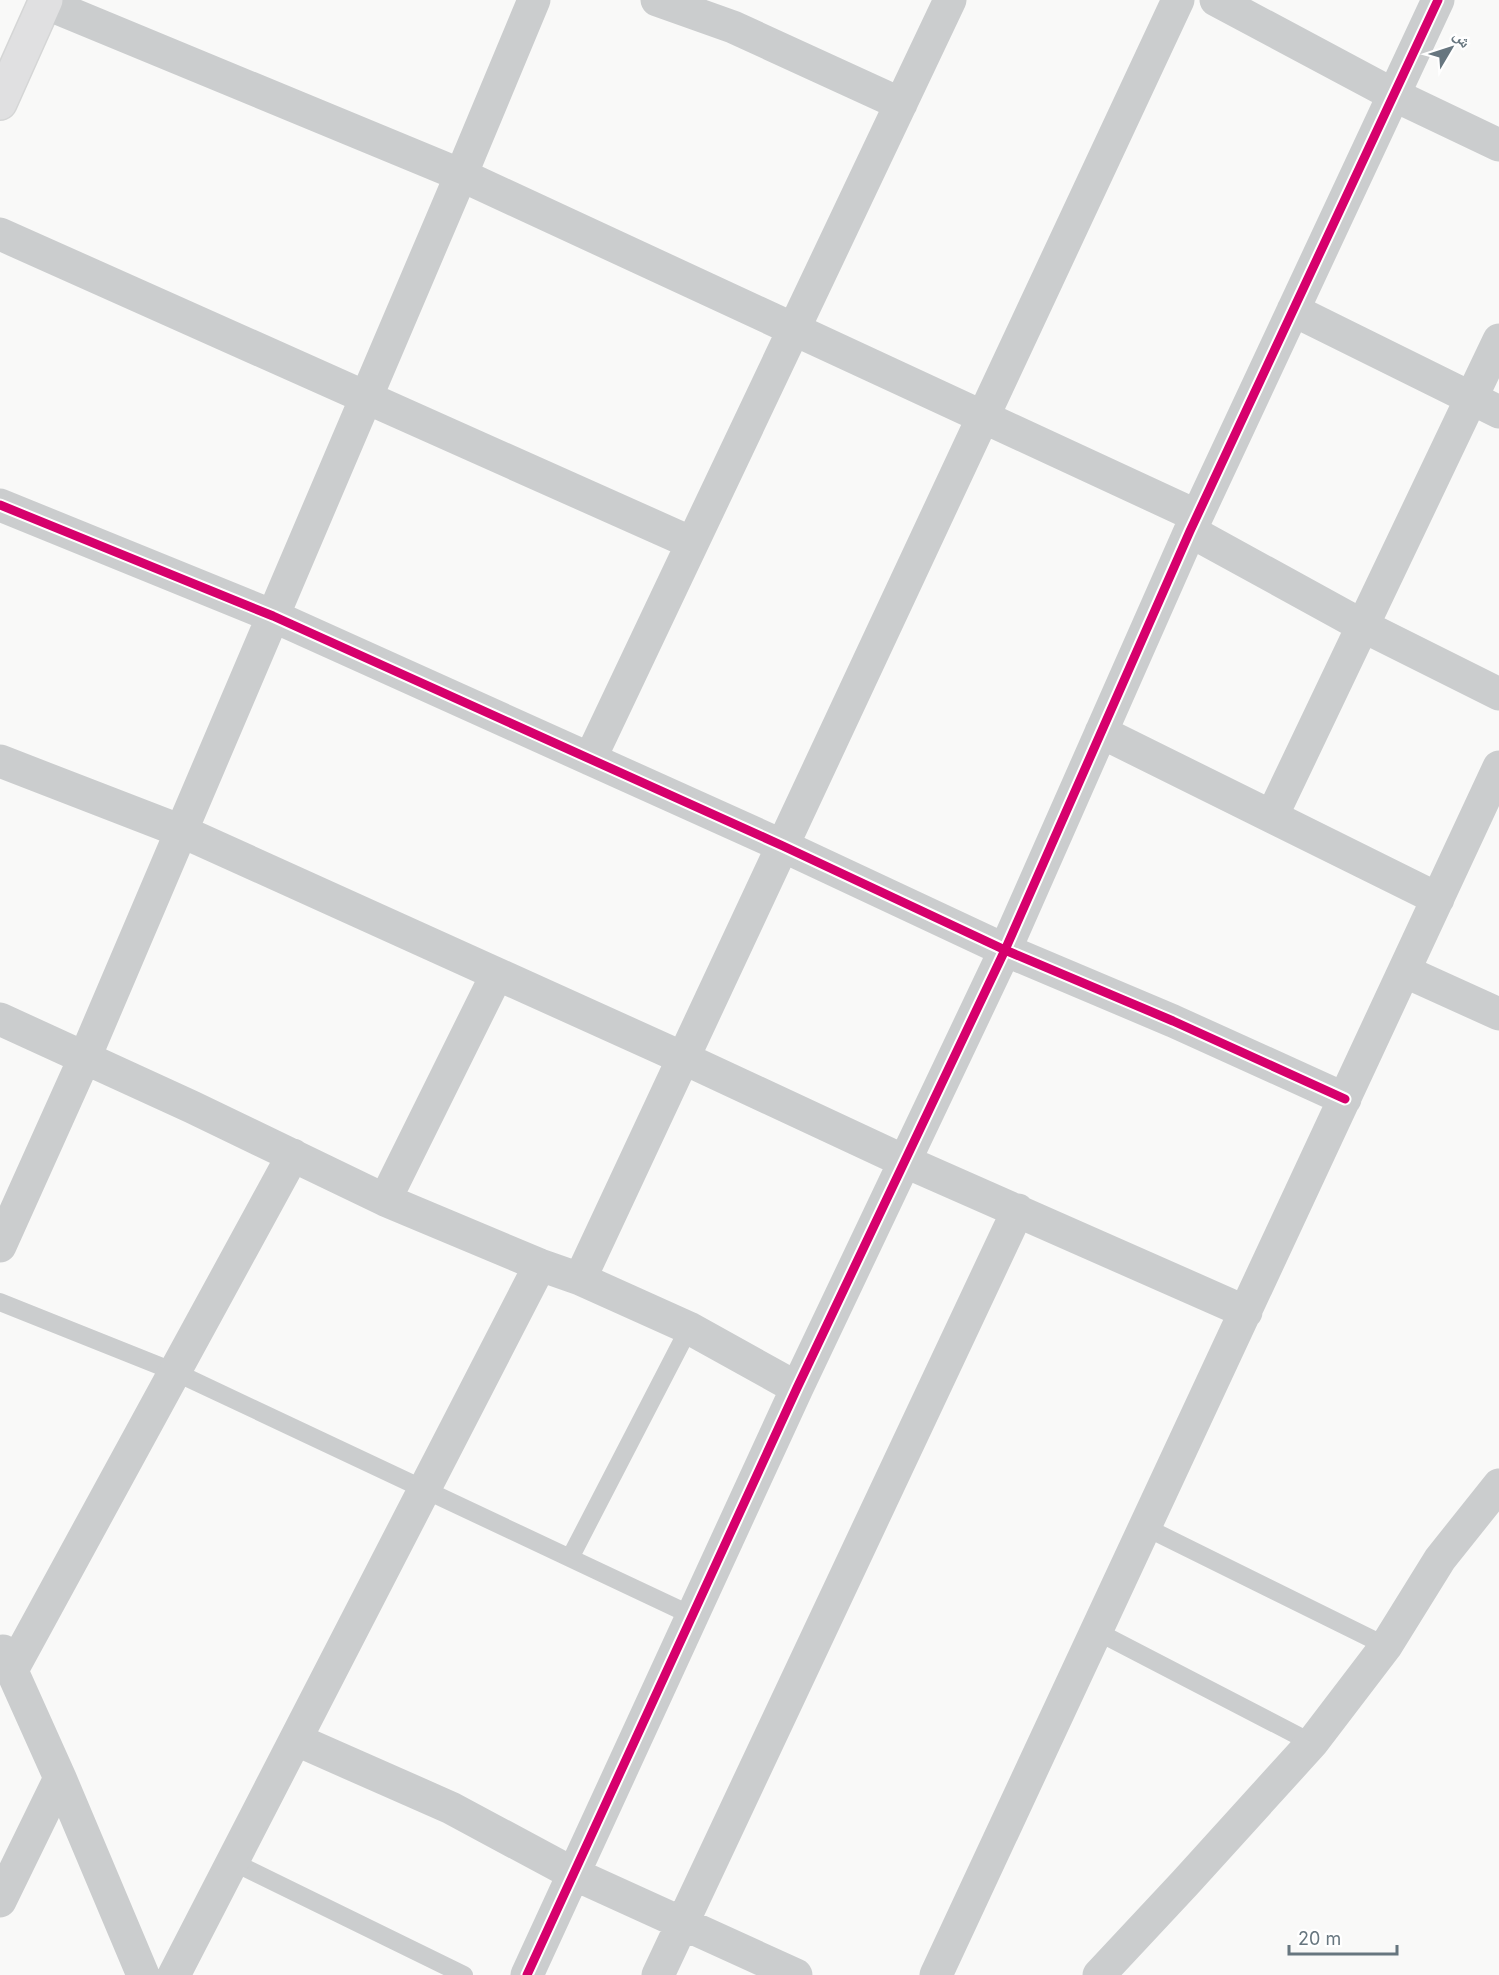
<svg xmlns="http://www.w3.org/2000/svg" width="1499" height="1975" font-family="Inter,'Noto Naskh Arabic',sans-serif">
<style>
.lines{fill:none;stroke-linecap:round;stroke-linejoin:round}
.secondary-casing{stroke:#d5d6d6;stroke-width:36}
.lane{stroke:#cbcdce;stroke-width:18}
.street{stroke:#cbcdce;stroke-width:33}
.secondary{stroke:#e0e0e1;stroke-width:33}
.cycleway-casing{stroke:#fff;stroke-width:13}
.cycleway{stroke:#d6006c;stroke-width:9}
</style>
<rect width="100%" height="100%" fill="#f9f9f8"/>
<g class="lines">
<defs>
<path id="secondary" d="M0 103 46 0"/>
</defs>
<use href="#secondary" class="secondary-casing"/>
<path class="lane" d="M0 1302 175 1372 693 1616
M1145 1527 1386 1646
M570 1558 689 1328
M1096 1631 1312 1743
M233 1862 464 1975"/>
<path class="street" d="M657 0 733 27 901 104
M1216 0 1394 95 1499 145
M45 3 461 175 1197 516
M0 234 692 543
M1293 310 1499 412
M0 505 273 616 783 846 1005 950 1173 1021 1345 1099
M1190 531 1363 626 1499 694
M1101 732 1438 899
M590 759 950 0
M0 761 181 831 683 1058 904 1161 1246 1312
M1272 816 1499 340
M1404 971 1499 1014
M0 1019 192 1107 385 1200 540 1265 580 1279 689 1328 797 1388
M385 1200 497 974
M0 1246 85 1057 461 175 534 0
M580 1279 1178 0
M3 1651 60 1778 143 1975
M12 1670 293 1155
M297 1740 451 1808 574 1874 796 1975
M0 1901 60 1778
M174 1975 540 1265
M527 1975 797 1388 1005 950 1190 531 1438 0
M658 1975 1018 1210
M936 1975 1499 767
M1099 1975 1185 1883 1312 1743 1386 1646 1440 1559 1499 1485"/>
<use href="#secondary" class="secondary"/>
<defs>
<path id="cycleway" d="M0 505 273 616 783 846 1005 950 1173 1021 1345 1099
M527 1975 797 1388 1005 950 1190 531 1438 0"/>
</defs>
<use href="#cycleway" class="cycleway-casing"/>
<use href="#cycleway" class="cycleway"/>
</g>
<g transform="translate(1451 48) rotate(51)" stroke="#ffffff" stroke-width="4.5" paint-order="stroke">
<path d="M0-4.5L10 22L0 15L-10 22Z" fill="#67767f"/>
<text y="-9" font-size="16" font-weight="bold" text-anchor="middle" fill="#67767f">ش</text>
</g>
<path d="M1289 1945v9h108v-9" fill="none" stroke="#67767f" stroke-width="3"/>
<text x="1298" y="1945" font-size="18" fill="#67767f" stroke="#ffffff" stroke-width="4.5" paint-order="stroke">20 m</text>
</svg>
